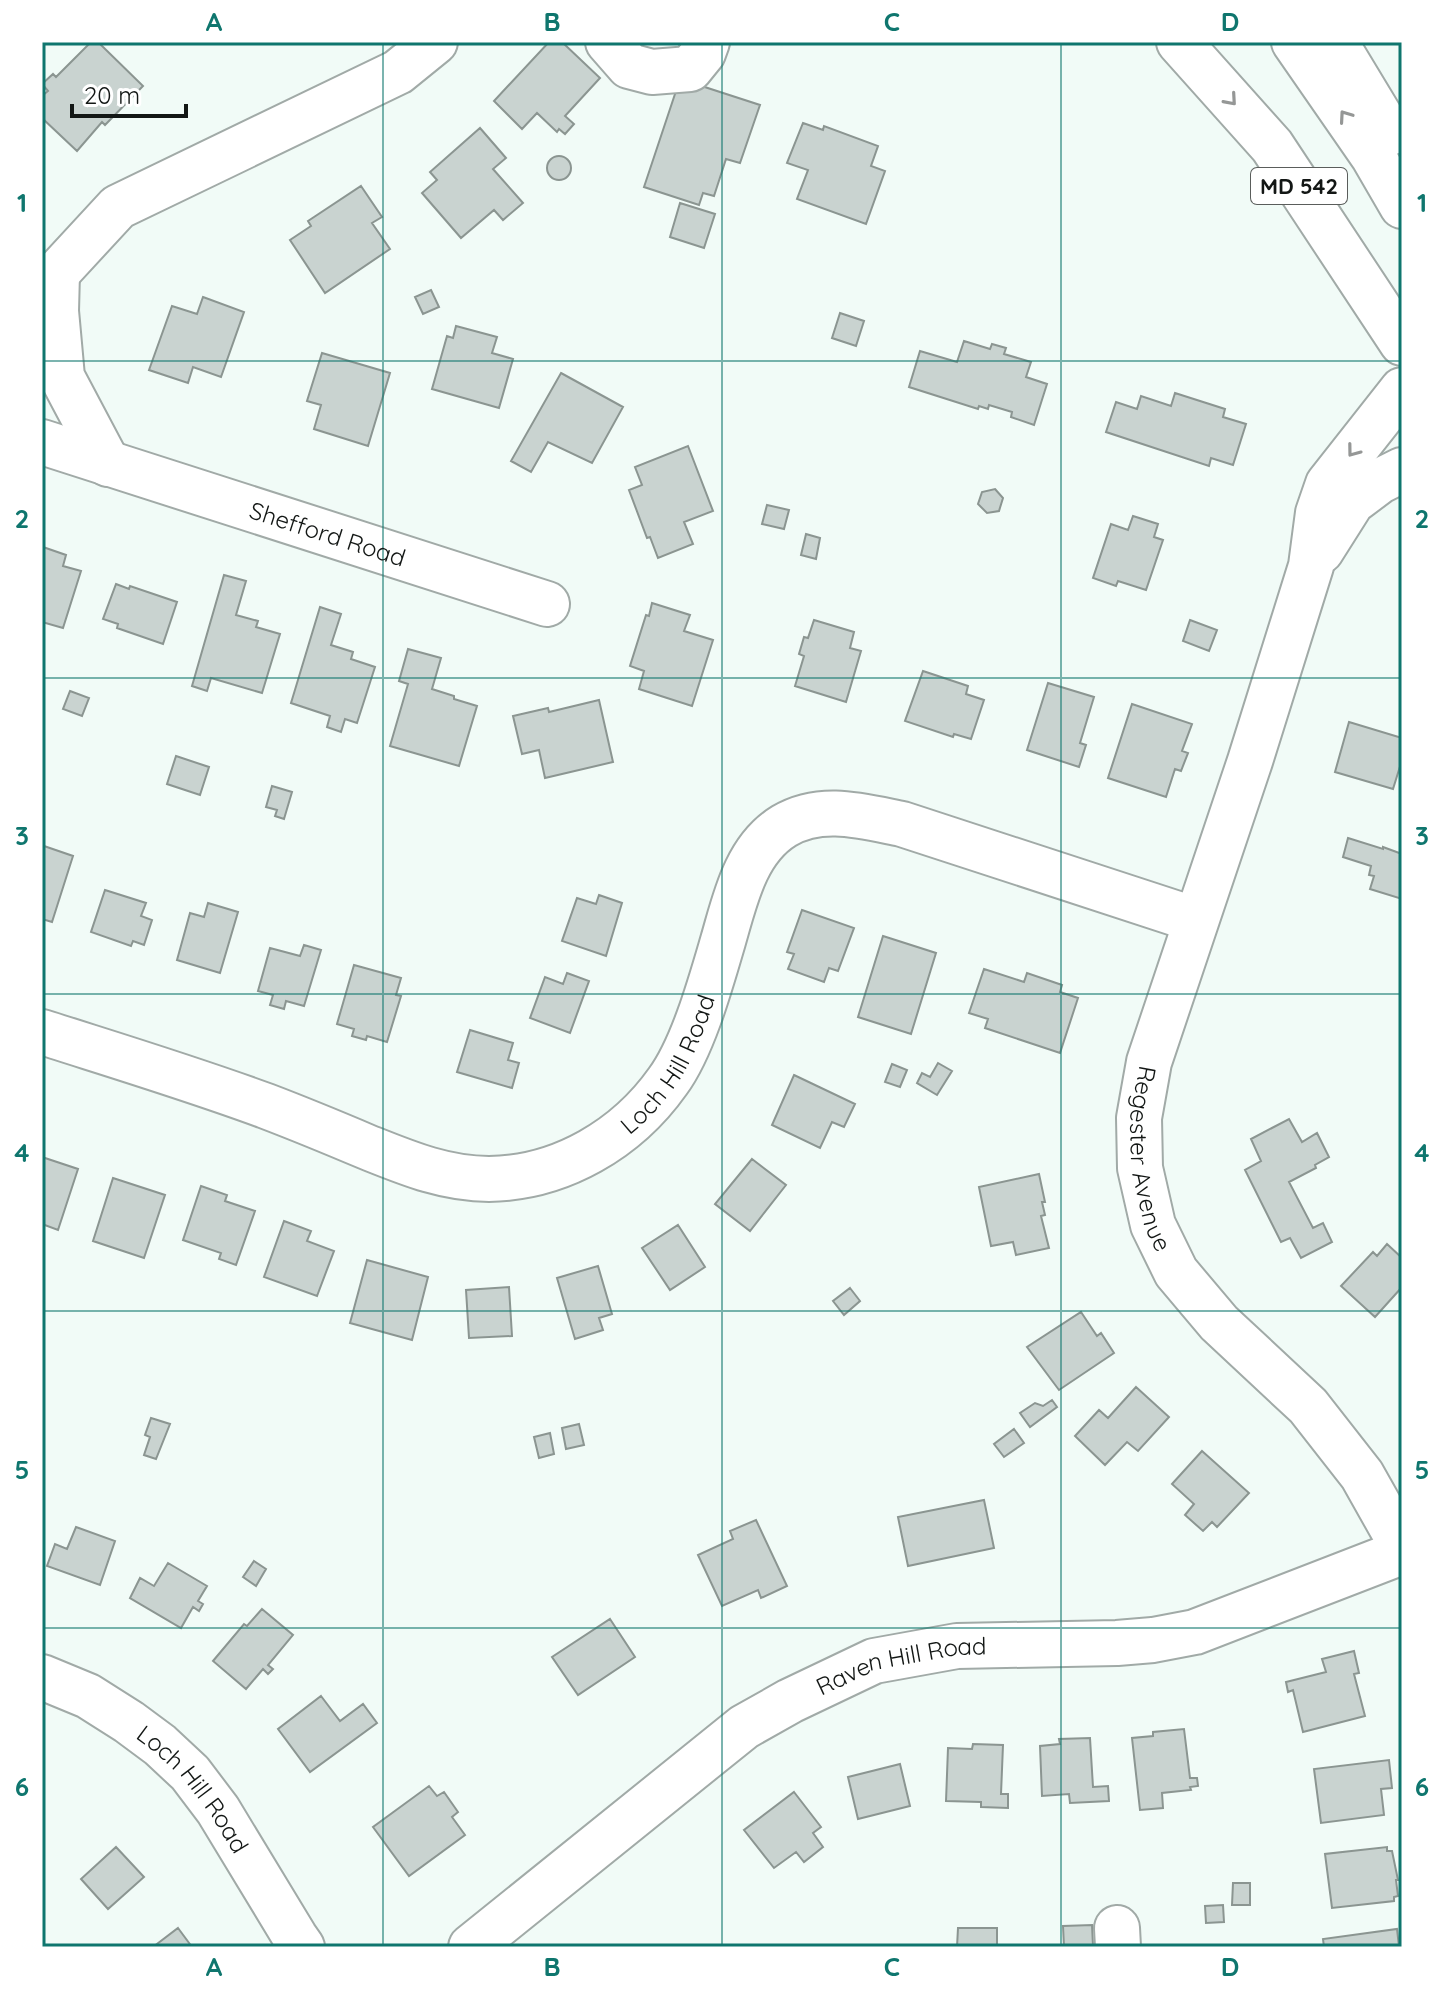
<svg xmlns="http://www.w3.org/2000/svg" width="1444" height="1989" font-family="Quicksand,sans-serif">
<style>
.building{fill:#c9d3d0;stroke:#8b9591;stroke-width:2}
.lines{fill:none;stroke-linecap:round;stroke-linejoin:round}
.minor-casing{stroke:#a1aaa7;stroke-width:48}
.major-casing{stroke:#a1aaa7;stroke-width:48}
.minor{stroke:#fff;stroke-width:44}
.major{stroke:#fff;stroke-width:44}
.oneway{stroke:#959796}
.grid{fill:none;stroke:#0f766e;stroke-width:2;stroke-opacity:0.55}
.labels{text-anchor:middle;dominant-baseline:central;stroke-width:6;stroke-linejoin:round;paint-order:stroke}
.shield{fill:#fff;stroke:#5a5d5b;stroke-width:2}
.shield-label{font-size:22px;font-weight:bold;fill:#131715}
.street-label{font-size:24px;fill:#131715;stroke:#fff}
.neatline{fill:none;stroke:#0f766e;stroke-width:3}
.grid-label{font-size:26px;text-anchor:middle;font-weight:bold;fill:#0f766e}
</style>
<rect width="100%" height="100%" fill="#f1fbf7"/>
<path class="building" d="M91 42H98L143 86 105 125 102 122 77 151 42 118V96L48 91 42 84 53 74 56 77Z
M549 42H562L600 78 565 116 574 124 565 134 559 129 557 132 537 113 522 129 494 101Z
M680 79 760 105 740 163 726 159 714 196 703 193 699 205 644 187Z
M803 123 823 130 824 126 878 146 871 166 885 171 866 224 797 199 808 170 787 163Z
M480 128 506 158 493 169 523 203 503 220 494 210 461 238 422 193 437 180 430 172Z
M547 168a12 12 0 1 1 24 0a12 12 0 1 1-24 0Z
M361 186 382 217 372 223 390 249 325 293 290 240 311 226 308 221Z
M680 203 715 214 704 248 670 237Z
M431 290 439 307 423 314 415 297Z
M203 297 244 312 221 377 193 367 188 383 149 370 172 306 197 314Z
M840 313 864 321 856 346 832 338Z
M456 326 497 337 492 353 513 359 499 408 432 389 447 336 453 338Z
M964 341 990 349 992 344 1006 348 1004 354 1031 362 1026 377 1047 384 1034 425 1011 417 1012 412 989 405 988 409 979 406 978 409 909 387 920 351 957 362Z
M322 353 390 373 368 446 314 429 321 405 307 401Z
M561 373 623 407 592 463 548 442 531 472 511 461Z
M1175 393 1225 409 1223 417 1246 424 1233 465 1211 458 1209 466 1106 432 1116 402 1137 409 1141 396 1171 406Z
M688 446 713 511 684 522 693 544 658 558 650 537 647 538 629 490 642 485 635 467Z
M995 489 1003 498 999 511 987 513 978 504 982 492Z
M767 505 789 510 784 529 762 524Z
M1133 516 1158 524 1154 537 1163 540 1146 590 1118 581 1116 586 1093 578 1111 524 1128 530Z
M806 534 820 538 816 559 801 555Z
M43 547 66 555 63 566 81 571 63 628 42 622Z
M224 575 246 581 236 615 258 621 256 627 280 634 262 693 211 678 207 691 192 686Z
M116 584 129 589 130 586 177 602 163 644 117 628 118 624 103 619Z
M652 603 690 615 684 631 713 640 692 706 639 689 644 671 630 666 646 615 649 616Z
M320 607 341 614 331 645 353 652 351 659 375 667 357 723 345 719 341 732 327 727 330 716 291 703Z
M814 620 854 632 850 648 861 651 846 702 795 686 804 656 799 654 804 637 808 638Z
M1190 620 1217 630 1209 651 1183 641Z
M408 649 441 658 432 689 454 696V699L477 706 459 766 390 746 408 684 399 681Z
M923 671 968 686 966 694 984 700 971 739 954 734 953 737 905 721Z
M1048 683 1094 697 1080 743 1086 745 1079 767 1027 750Z
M70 691 89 698 82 716 63 709Z
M599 700 613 762 545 778 539 750 522 754 513 716 548 708 549 712Z
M1132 704 1192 724 1182 751 1188 753 1181 771 1175 769 1166 797 1108 778Z
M1349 722 1402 738V760L1393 789 1335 772Z
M176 756 209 767 200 795 167 784Z
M272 786 292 792 284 819 275 816 277 810 266 807Z
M1348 838 1383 849V847L1402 854V899L1370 889 1374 876 1369 875 1371 866 1343 857Z
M44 846 73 856 52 922 42 919V854Z
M105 890 146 903 141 916 152 920 144 945 133 941 131 946 91 932Z
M599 895 622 903 606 956 562 941 577 898 596 904Z
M208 903 238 912 220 973 177 960 190 913 204 917Z
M802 910 854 928 838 971 829 968 824 982 788 969 794 954 787 952Z
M883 936 936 953 911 1034 858 1017Z
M304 945 321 950 304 1006 286 1001 284 1009 270 1005 273 995 258 991 270 948 300 956Z
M354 965 401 978 396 995 401 996 387 1042 367 1036 366 1040 352 1036 354 1029 337 1024Z
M984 969 1024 982 1027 973 1062 985 1060 992 1078 998 1060 1053 985 1028 988 1019 969 1013Z
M567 973 589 981 570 1033 530 1018 545 977 563 984Z
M470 1030 513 1043 508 1060 519 1063 512 1088 457 1072Z
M938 1063 952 1071 937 1095 917 1083 922 1073 930 1077Z
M892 1064 907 1070 900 1087 885 1082Z
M794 1075 855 1104 844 1127 832 1122 820 1148 772 1125Z
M1289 1119 1302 1142 1317 1133 1329 1157 1315 1165 1316 1168 1289 1182 1313 1228 1323 1223 1332 1242 1301 1258 1290 1238 1281 1242 1245 1170 1261 1161 1251 1139Z
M42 1157 78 1169 58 1230 42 1224Z
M752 1159 786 1185 750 1231 715 1204Z
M1039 1174 1045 1202H1042L1045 1215 1041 1216 1049 1248 1016 1255 1013 1242 991 1246 979 1187Z
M113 1178 165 1195 144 1258 93 1241Z
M201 1186 227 1195 225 1201 255 1211 236 1265 219 1259 221 1253 183 1240Z
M284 1221 311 1231 307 1241 334 1251 317 1296 264 1277Z
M678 1225 705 1267 670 1290 642 1248Z
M1387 1244 1402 1258V1287L1375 1317 1341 1286 1373 1252 1377 1256Z
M367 1260 428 1277 412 1340 350 1323Z
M598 1266 612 1314 599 1318 603 1330 575 1339 557 1278Z
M509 1287 512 1336 469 1338 466 1290Z
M850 1288 860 1301 844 1315 833 1301Z
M1081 1312 1097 1336 1101 1333 1114 1353 1059 1390 1027 1347Z
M1136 1387 1169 1417 1138 1451 1127 1442 1105 1465 1075 1436 1099 1410 1108 1418Z
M1052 1400 1057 1407 1030 1427 1020 1413 1035 1403 1043 1406Z
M151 1418 170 1424 156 1459 144 1455 150 1437 145 1435Z
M579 1424 584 1445 566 1449 562 1428Z
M1014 1429 1024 1443 1004 1457 994 1444Z
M550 1433 554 1454 539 1458 534 1437Z
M1202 1451 1249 1493 1217 1527 1212 1522 1203 1531 1185 1515 1194 1504 1172 1484Z
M984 1500 994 1548 908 1566 898 1517Z
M756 1520 787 1586 761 1598 758 1590 722 1606 698 1555 733 1539 730 1531Z
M76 1527 115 1541 100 1585 47 1566 55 1544 67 1549Z
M254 1561 266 1569 256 1586 243 1577Z
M168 1563 207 1586 198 1601 203 1604 199 1611 193 1607 181 1628 130 1598 140 1578 154 1586Z
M262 1609 293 1635 268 1665 273 1669 268 1674 263 1669 246 1689 213 1661 244 1624 247 1626Z
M610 1619 635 1657 578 1695 552 1657Z
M1354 1651 1359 1673 1354 1674 1365 1716 1303 1732 1293 1690 1288 1692 1286 1682 1326 1672 1322 1659Z
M321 1696 340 1721 363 1704 377 1723 310 1772 278 1729Z
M1184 1729 1190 1778H1197L1198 1786 1190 1787 1191 1790 1162 1793 1163 1808 1140 1810 1132 1738 1153 1736V1732Z
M1090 1738 1093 1787 1108 1786 1109 1801 1070 1803 1069 1794 1042 1796 1040 1746 1060 1744 1059 1739Z
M973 1744 1003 1745 1001 1794H1008V1808L981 1807V1802L946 1801 948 1748 972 1749Z
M1389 1760 1392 1788 1381 1789 1384 1815 1321 1823 1314 1769Z
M900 1764 910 1806 858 1819 848 1777Z
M429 1786 437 1796 444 1792 458 1812 452 1817 465 1835 409 1876 373 1827Z
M794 1792 821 1827 813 1833 823 1847 804 1862 796 1852 774 1868 744 1830Z
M116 1847 144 1877 108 1909 81 1879Z
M1387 1847V1851H1392L1398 1880H1396L1398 1896 1394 1897V1901L1332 1908 1325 1854Z
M1233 1883H1250V1905H1232Z
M1223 1905 1224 1922 1206 1923 1205 1906Z
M1092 1925 1093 1946 1064 1947 1063 1926Z
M178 1928 192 1947H153Z
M958 1928H997V1947H957Z
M1397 1929 1399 1947H1324L1323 1939Z"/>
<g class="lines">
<defs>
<g id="minor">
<path d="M608 42 629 66 652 72 690 69 703 53 707 42"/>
<path d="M57 273 56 311 62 377 108 464"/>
<path d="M42 281 57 273 118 207 398 72 435 42"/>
<path id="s1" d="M1402 390 1328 484 1318 513 1311 566 1250 761 1149 1062 1139 1118 1140 1168 1153 1225 1176 1272 1219 1323 1308 1406 1362 1475 1402 1546"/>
<path id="s2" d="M42 442 547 604"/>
<path d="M1321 551 1352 502 1380 481 1402 470"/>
<path id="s3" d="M42 1032C117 1056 193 1079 266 1106 300 1119 334 1133 367 1147 407 1163 445 1179 489 1179 561 1178 627 1139 668 1081 693 1047 711 982 723 941 735 900 745 850 784 826 821 804 862 816 902 824L1196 920"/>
<path id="s4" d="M42 1677 88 1696 129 1722 160 1745 190 1773 218 1810 295 1937 302 1947"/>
<path d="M1117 1928 1118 1947"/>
<path id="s5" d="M471 1947 744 1727 790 1701 874 1661 957 1646 1117 1643 1153 1640 1195 1632 1402 1552"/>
</g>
<path id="major" d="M1179 42 1272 146 1402 343
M1294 42 1373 156 1402 206
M1335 42 1390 133"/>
</defs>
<use href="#minor" class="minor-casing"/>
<use href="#major" class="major-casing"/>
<use href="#minor" class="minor"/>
<use href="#major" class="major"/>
</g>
<defs><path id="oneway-chevron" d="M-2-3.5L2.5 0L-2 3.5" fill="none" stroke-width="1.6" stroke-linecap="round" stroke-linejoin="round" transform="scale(2)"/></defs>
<g class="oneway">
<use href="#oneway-chevron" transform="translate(1231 100) rotate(49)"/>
<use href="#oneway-chevron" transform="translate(1345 116) rotate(-125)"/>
<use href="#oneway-chevron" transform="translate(1353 451) rotate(127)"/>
</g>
<path class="grid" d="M383 42V1947M722 42V1947M1061 42V1947M42 361H1402M42 678H1402M42 994H1402M42 1311H1402M42 1628H1402"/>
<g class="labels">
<rect class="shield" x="1251" y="168" width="96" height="36" rx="6"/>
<g class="shield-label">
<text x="1299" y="186">MD 542</text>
</g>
<g class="street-label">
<text stroke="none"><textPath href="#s2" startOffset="300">Shefford Road</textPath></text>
<text stroke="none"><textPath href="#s3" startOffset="698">Loch Hill Road</textPath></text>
<text stroke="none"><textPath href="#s1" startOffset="824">Regester Avenue</textPath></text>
<text stroke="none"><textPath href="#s5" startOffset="522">Raven Hill Road</textPath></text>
<text stroke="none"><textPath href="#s4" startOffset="192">Loch Hill Road</textPath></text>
</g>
</g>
<rect width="1444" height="1989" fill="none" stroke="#ffffff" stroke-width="88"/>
<path d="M72 104v12h114v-12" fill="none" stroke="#131715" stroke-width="4"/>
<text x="84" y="104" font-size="24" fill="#131715" stroke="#ffffff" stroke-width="6" paint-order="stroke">20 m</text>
<rect x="44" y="44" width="1356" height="1901" class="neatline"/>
<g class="grid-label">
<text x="214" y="31">A</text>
<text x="552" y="31">B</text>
<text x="892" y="31">C</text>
<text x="1230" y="31">D</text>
<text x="22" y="212">1</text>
<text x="1422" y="212">1</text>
<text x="22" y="528">2</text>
<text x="1422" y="528">2</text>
<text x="22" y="845">3</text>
<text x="1422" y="845">3</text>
<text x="22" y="1162">4</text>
<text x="1422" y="1162">4</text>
<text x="22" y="1479">5</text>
<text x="1422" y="1479">5</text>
<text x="22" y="1796">6</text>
<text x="1422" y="1796">6</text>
<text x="214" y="1976">A</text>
<text x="552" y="1976">B</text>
<text x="892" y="1976">C</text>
<text x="1230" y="1976">D</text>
</g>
</svg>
